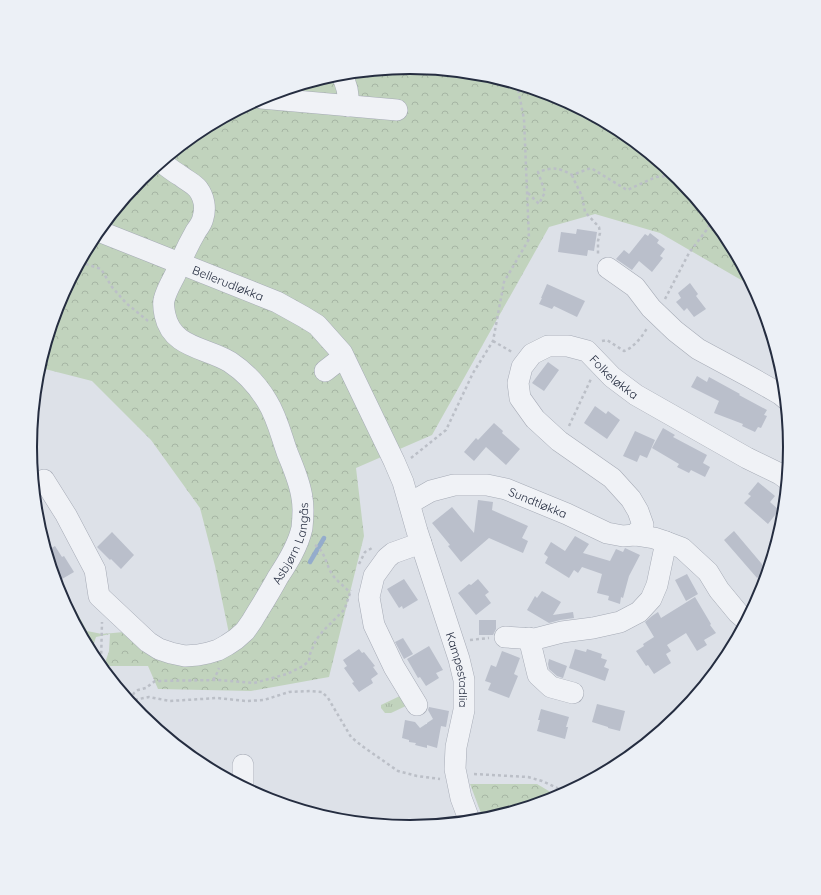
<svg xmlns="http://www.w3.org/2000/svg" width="821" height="895" font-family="Quicksand,sans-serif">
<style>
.forest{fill:url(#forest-crowns)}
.park{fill:url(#park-tufts)}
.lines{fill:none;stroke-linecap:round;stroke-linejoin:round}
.stream{stroke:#94accc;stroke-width:4.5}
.building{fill:#babfcb}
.minor-casing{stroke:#a6abb6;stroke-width:22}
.path{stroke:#bbbfc7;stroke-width:2.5;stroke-dasharray:3 3;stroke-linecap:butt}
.minor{stroke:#f0f2f6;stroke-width:21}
.labels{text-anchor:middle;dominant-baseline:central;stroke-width:4;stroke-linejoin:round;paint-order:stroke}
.street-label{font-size:12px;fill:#252d40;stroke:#ecf0f6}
.rim{fill:none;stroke:#252d40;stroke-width:2}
</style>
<defs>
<pattern id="forest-crowns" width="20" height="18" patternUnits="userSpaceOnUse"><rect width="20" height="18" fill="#c1d3bd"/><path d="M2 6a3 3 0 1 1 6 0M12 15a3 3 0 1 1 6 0" fill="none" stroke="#a6b5a4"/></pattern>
<pattern id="park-tufts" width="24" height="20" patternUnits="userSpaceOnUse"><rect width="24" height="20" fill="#c1d3bd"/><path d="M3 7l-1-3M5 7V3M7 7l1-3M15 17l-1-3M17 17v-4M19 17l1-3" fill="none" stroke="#a6b5a4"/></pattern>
</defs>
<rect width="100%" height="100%" fill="#dde1e8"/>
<path class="forest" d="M411 67 485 74 556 96 622 131 680 179 727 236 755 288 660 233 595 214 549 227 432 435 356 468 364 536 329 677 251 691 158 689 148 666H108L107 675 103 669 109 651 110 634 96 637 91 652 59 593 49 561 87 631 102 634 124 632 208 660 232 648 215 566 200 508 151 440 92 381 45 369 40 366 59 302 94 236 142 178 199 131 265 96 337 74Z
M470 784H537L559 797 556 799 484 821Z"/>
<path class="park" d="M402 695 408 705 391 713H385L381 708V705Z"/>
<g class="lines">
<path class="stream" d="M310 562 324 538"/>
</g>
<path class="building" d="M577 229 597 232 594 251 588 250 587 256 558 252 561 232 576 234Z
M650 233 659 240 657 243 665 249 660 256 663 258 652 272 639 261 632 270 616 259 624 250 629 254 645 234 648 236Z
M690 283 698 294 696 296 706 309 694 317 687 308 684 311 676 302 681 298 678 293Z
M547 284 585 301 577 317 554 306 552 309 539 304 542 298H541Z
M548 362 559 370 544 391 532 383Z
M697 376 707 382 709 377 740 394 739 395 767 410 764 415 767 416 761 428 758 427 755 432 742 426 743 424 714 413 719 401 691 387Z
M595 406 606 414 608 411 620 420 607 439 584 423Z
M494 423 503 431 502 433 520 449 506 465 486 447 474 461 464 452 476 438 480 442 478 440Z
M663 428 675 435 673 437 707 455 703 463 710 467 705 477 691 470 689 473 677 467 679 464 652 448Z
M635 431 655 440 647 458 640 455 637 462 623 456Z
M758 482 775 496 770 502 779 510 768 524 744 503 751 496 748 494Z
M478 500 493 502 492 510 528 526 522 538 528 541 523 553 489 538 461 562 448 546 450 545 432 523 452 507 474 533Z
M734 531 767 570 757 578 724 540Z
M112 532 134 555 121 569 111 559 110 560 97 547Z
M575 536 589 544 583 553 610 561 616 549 623 552 625 548 640 555 629 576 623 598 621 597 620 604 608 600 609 596 597 593 602 574 582 567 578 573 574 570 569 578 545 563 548 557 544 554 551 542 565 551Z
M55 546 62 557 64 556 74 572 62 579 48 557 46 551Z
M687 574 698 594 686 601 675 580Z
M404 579 418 600 403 609 402 606 399 608 387 589Z
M478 579 489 592 485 595 491 603 476 615 458 593 469 584 471 585Z
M542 591 561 602 553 615 573 612 574 618 560 620 549 623 527 610 535 596 537 598Z
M695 597 711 624 710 625 716 633 704 640 707 645 697 651 686 633 667 645 671 651 666 654 671 663 654 674 648 665 646 666 636 651 644 646 643 644 654 637 645 622 652 616 658 612 661 618Z
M479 620H496V629L493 635H479Z
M403 638 413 654 404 659 395 642Z
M429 646 443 670 436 673 439 678 426 686 420 677 418 678 407 659Z
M359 649 362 653 364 652 375 666 373 667 378 674 371 679 373 683 359 692 352 683 354 682 344 668 347 666 343 660Z
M575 649 586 652 587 649 602 654 601 658 607 660 604 667 609 669 605 681 569 668Z
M502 651 520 658 514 674 518 676 509 698 488 690 491 683 485 681 491 665 496 667Z
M549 659 567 666 563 678 557 676 549 669 548 664Z
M597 704 625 711 620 731 608 728V727L592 722Z
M429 707 449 711 446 727 441 726 437 748 427 745V748L415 745 416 743 409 742V740L402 738 405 720 415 722 420 728 426 724H427V723L433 719 428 710Z
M541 709 569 717 566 727H568L565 739 537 731 540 720H538Z"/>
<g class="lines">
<defs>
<g id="minor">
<path d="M341 74C347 84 349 95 348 106"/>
<path d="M261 98 397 110"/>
<path id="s1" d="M98 232H101L149 251 277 302 304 317 317 325 342 353 394 461 403 482 417 531 459 659 464 680V710L456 747 455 769 461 798 470 822"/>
<path d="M608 268 635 287 651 308 675 331 698 349 750 377 780 394 786 399"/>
<path d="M325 371 343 357"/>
<path id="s2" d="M44 480 66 515 95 570 99 596 148 642 159 649 171 653 185 656 198 655 208 653 218 650 227 645 236 639 245 631 252 621C261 606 270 592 278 577 288 562 298 546 302 528 303 518 304 508 302 498 300 482 293 467 287 452 281 435 277 417 267 401 258 386 245 372 230 362 205 347 172 348 165 315 164 310 163 304 164 300 166 291 171 283 175 275 181 260 188 245 196 231 199 227 202 223 203 218 206 208 204 197 198 189 193 183 187 181 181 176 174 172 168 167 161 162"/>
<path id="s3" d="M410 503 431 491 454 485H487L506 489 567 514 607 533 623 536 635 535 654 538 666 542 682 548 708 572 719 590 738 613 747 621"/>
<path id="s4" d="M635 535 643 525 638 511 631 499 612 478 559 441 535 419 520 398 518 383 522 367 532 354 548 346H568L587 351 612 377 636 395 747 458 780 474 788 480"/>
<path d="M505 637 535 639 562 632 593 628 620 622 639 612 651 599 657 585 666 542"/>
<path d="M529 638 538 675 551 687 573 693"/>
<path d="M417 705 394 667 374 625 369 597 374 576 387 558 393 553 421 543"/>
<path d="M243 787V765"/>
</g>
</defs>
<use href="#minor" class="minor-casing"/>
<path class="path" d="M572 175 574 180 582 196 585 212 599 227 600 233 598 241V254
M528 193 539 204 545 192 538 172C554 167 557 167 572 175L591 168 627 190 656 177 676 175
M80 262 101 269 112 287 126 303 148 321
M665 299 689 253 708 228 712 218
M493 341 512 352
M602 341 607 340 624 351C632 349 643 336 647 328
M569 426 591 379
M411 458 446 430 473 373 493 341 504 282 529 239 524 119 517 84
M315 545C325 551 326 565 332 574 337 582 345 586 350 593
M359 564 365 552 372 548
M470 640 489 638
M99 665 101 663 102 622
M213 680 217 673 219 668
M130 700 134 693 138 690 146 688 155 681 218 680 254 683 287 674 303 666 309 661 310 654 316 640 323 631 343 611 345 608 351 590
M129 701 149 697 170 701 217 698 246 701 264 700 289 692 310 691 322 692 328 698 351 737 362 746 398 771 417 776 440 779
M474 774 528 777 542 781 557 788 566 794"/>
<use href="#minor" class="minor"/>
</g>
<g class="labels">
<g class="street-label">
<text stroke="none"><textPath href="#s1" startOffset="140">Bellerudløkka</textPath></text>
<text stroke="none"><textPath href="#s4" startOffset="336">Folkeløkka</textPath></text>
<text stroke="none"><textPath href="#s3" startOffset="135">Sundtløkka</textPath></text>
<text stroke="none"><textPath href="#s2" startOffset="404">Asbjørn Langås</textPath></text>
<text stroke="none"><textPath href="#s1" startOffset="615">Kampestadlia</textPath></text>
</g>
</g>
<path d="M0 0H821V895H0ZM37 447a373 373 0 1 1 746 0a373 373 0 1 1-746 0Z" fill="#ecf0f6" fill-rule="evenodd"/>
<path class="rim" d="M37 447a373 373 0 1 1 746 0a373 373 0 1 1-746 0Z"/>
</svg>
